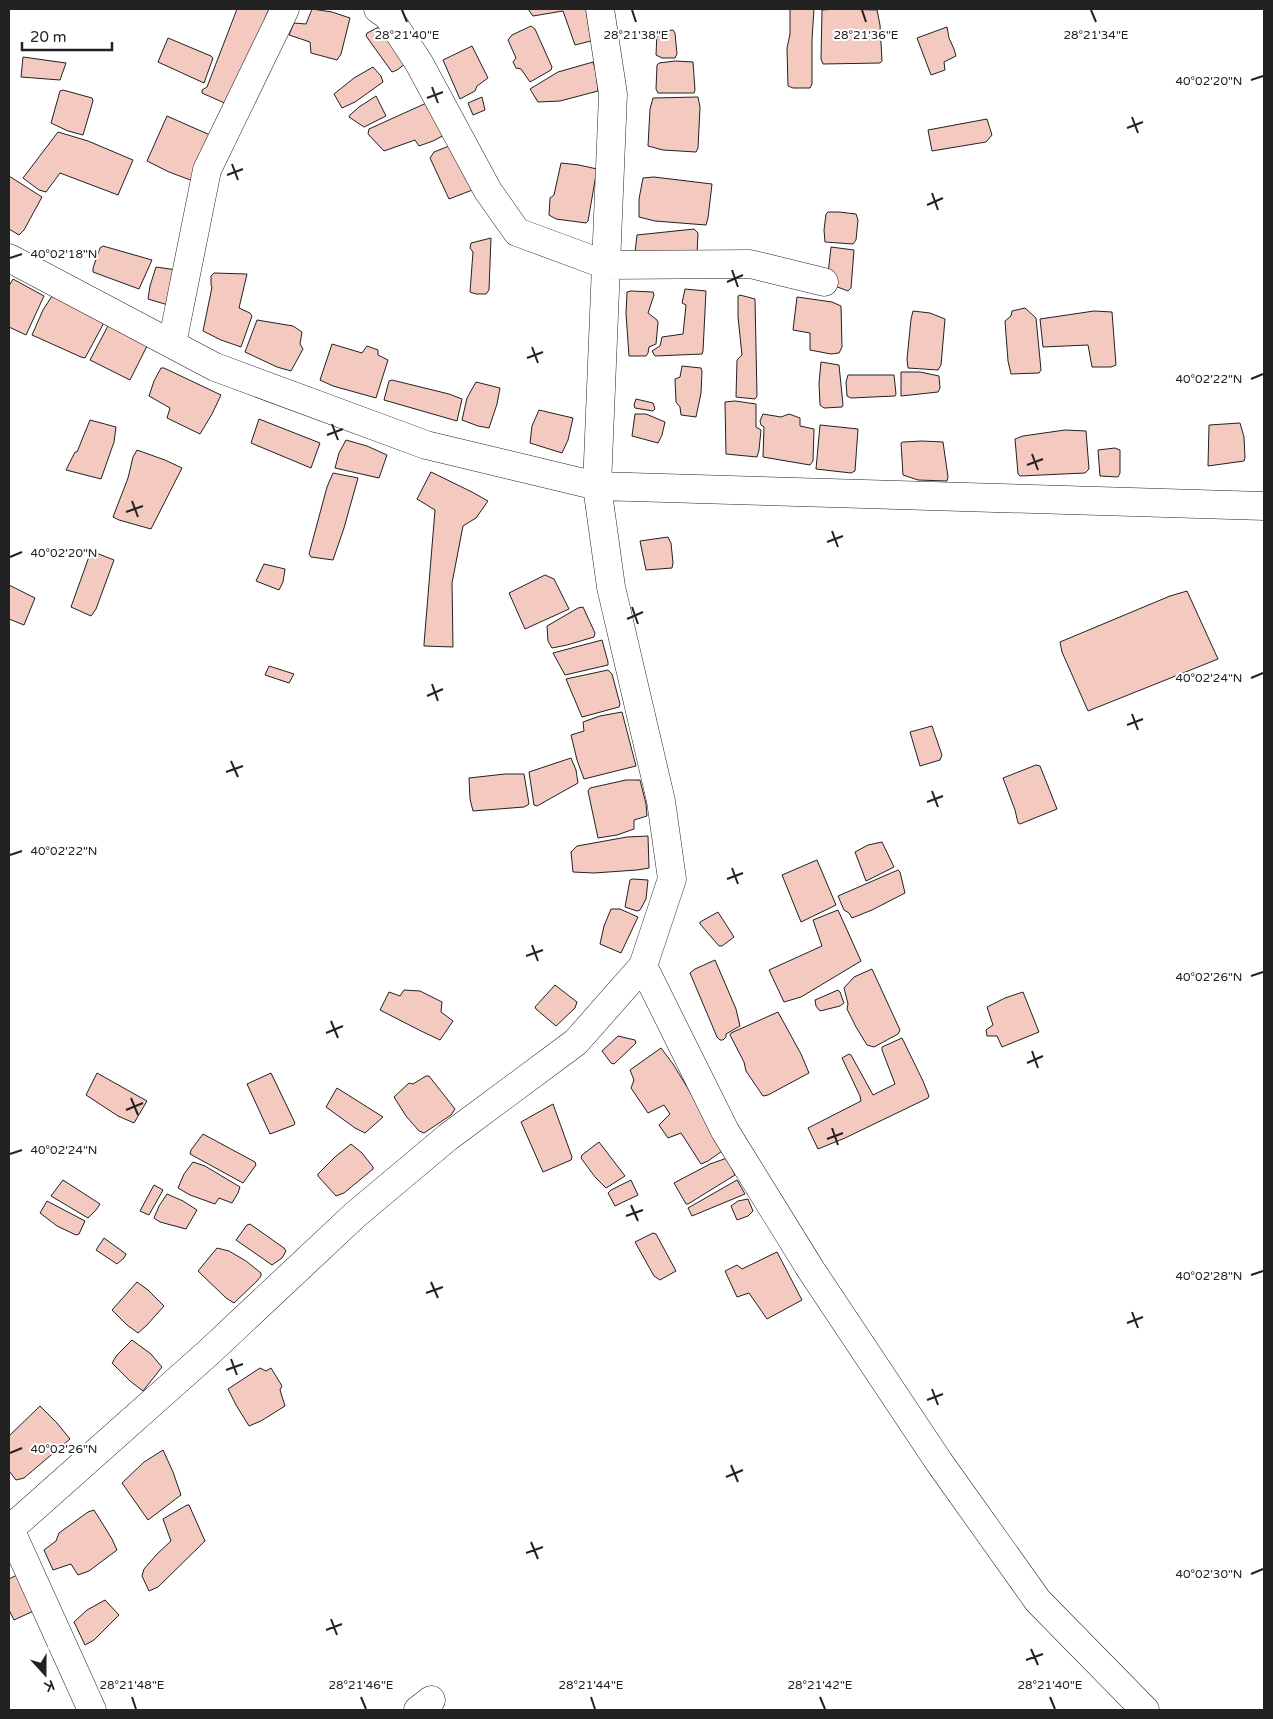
<svg xmlns="http://www.w3.org/2000/svg" width="1273" height="1719" font-family="'Varela Round',sans-serif">
<style>
.building{fill:#f3c9c0;stroke:#222}
.lines{fill:none;stroke-linecap:round;stroke-linejoin:round}
.minor-casing{stroke:#222;stroke-width:29}
.minor{stroke:#fff;stroke-width:28}
.ticks{fill:none;stroke:#222;stroke-width:2}
.ticks-label{font-size:12px;text-anchor:middle;fill:#222;stroke:#fff;stroke-width:4;stroke-linejoin:round;paint-order:stroke}
</style>
<rect width="100%" height="100%" fill="#fff"/>
<path class="building" d="M237 9H269L229 105 202 93V90L207 87Z
M312 9 332 12 350 18 341 54 337 60 311 53 310 42 289 35 294 23 306 24Z
M528 9H586L591 41 575 45 563 11 533 16Z
M790 9H814L812 39V84L810 88H793L788 86 787 48 790 34Z
M837 9 877 10 880 25 882 61 880 63 823 64 821 59 822 10Z
M385 24 412 59 397 70 392 72 366 36 367 33Z
M531 26 535 29 552 67 551 70 530 82 521 69 516 68 513 62 516 58 508 40 512 35Z
M947 27 949 38 954 49 956 56 944 62 945 70 931 75 917 38Z
M673 30 675 33 677 54 675 58H662L656 55 657 32Z
M168 38 211 56 213 58 204 83 158 62Z
M472 46 488 78 477 86 475 91 460 99 443 60Z
M23 57 66 63 60 80 21 77Z
M675 61 693 62 695 90 694 93H658L656 89 657 65 659 63Z
M593 62 596 72 598 91 560 101 538 102 530 89 558 72Z
M373 67 381 76 383 82 355 102 342 108 334 94 354 78Z
M63 90 92 98 93 101 83 135 68 131 51 123 60 91Z
M376 96 386 116 364 127 349 117 350 115 359 107Z
M482 97 485 110 473 115 468 103Z
M698 97 700 107 698 148 696 152 663 150 648 146 650 109 653 98Z
M433 100 448 133 433 141 419 146 415 140 384 151 368 134 369 129Z
M167 116 210 135 193 181 169 172 147 161Z
M987 119 992 135 986 142 932 151 928 130Z
M58 132 88 141 133 160 118 195 60 173 46 192 39 190 23 178Z
M454 144 475 189 449 199 430 158 434 152Z
M561 163 579 165 597 169 588 221 586 223 556 219 549 215 550 198 554 195Z
M9 176 42 197 24 230 19 235 9 229Z
M654 177 712 184 708 218 706 225 655 221 639 217V199L643 178Z
M828 212H839L856 214 858 220 856 240 853 244 825 242 824 230 826 214Z
M694 229 698 233 697 254 635 252 637 235Z
M491 238 489 290 486 294H476L470 292 473 252 470 248 471 243Z
M103 246 152 260 139 289 93 272V268L100 248Z
M831 247 854 250 851 288 848 291 827 283Z
M156 267 184 271 168 305 148 299 150 286Z
M214 273 247 274 239 308 250 313 252 316 241 347 221 340 203 331 212 287 211 285V276Z
M13 279 44 296 26 335 9 327V286Z
M685 289 706 291 703 351 702 354 655 356 652 351 660 346 662 337 683 334 686 305 682 303Z
M631 291 653 292 654 295 648 313 657 320 658 322 656 344 649 347 648 353 646 356H629L626 314 627 292Z
M740 295 755 299 757 396 755 399 736 397 737 360 742 355 738 317V296Z
M52 296 106 319 85 358 81 357 32 335 43 310Z
M797 297 832 302 841 306 842 347 839 353 831 354 810 350V333L793 330Z
M1025 308 1036 318 1041 370 1039 373 1011 374 1008 361 1005 321 1011 316 1012 311Z
M913 311 930 313 945 319 941 365 938 370 908 368 907 359 911 319Z
M1094 311 1112 312 1116 365 1111 367H1092L1088 345 1043 347 1040 319Z
M257 320 293 326 302 332 300 344 303 349 291 371 277 367 245 352Z
M110 322 149 342 130 380 90 360Z
M332 344 362 353 367 346 378 350V355L388 360 376 398 333 386 320 380Z
M821 362 839 365 843 405 842 407 824 408 820 405 819 383Z
M682 366 701 368 702 371 701 393 696 417 681 415 680 407 676 402 675 379 680 377Z
M161 368H164L221 395 212 414 200 434 167 418 170 408 149 396 154 381Z
M901 372H920L939 376 940 388 938 392 901 396Z
M848 375H894L896 394 895 396 851 398 847 396 846 382Z
M392 380 449 394 462 399 457 421 384 400 389 381Z
M476 382 500 388 497 404 489 428 478 426 462 420 467 398Z
M636 399 653 403 655 409 653 411 635 408 634 405Z
M735 401 756 404V427L761 430 759 450 757 457 726 454 725 402Z
M539 410 573 418 568 440 562 453 530 443 532 426Z
M635 414H646L665 422 662 435 658 443 632 436Z
M763 414 781 417 789 414 800 418V426L814 429 813 461 810 465 763 457 764 427 761 425 760 421Z
M259 419 320 443 311 468 251 443Z
M90 420 116 427 114 442 101 479 66 470 75 452H77Z
M1240 423 1244 437 1245 458 1244 461 1208 466 1209 425Z
M820 425 858 429 855 471 851 473 816 469Z
M1065 430 1086 431 1089 469 1085 473 1020 476 1018 474 1015 439 1023 436Z
M346 440 367 446 387 455 379 478 335 468 339 453Z
M922 441 943 442 948 477 947 481 918 480 903 475 901 443 903 442Z
M1115 448 1120 450V473L1118 477 1100 476 1098 450Z
M137 450 165 460 182 468 151 529 119 520 113 517 128 478 133 457Z
M431 472 472 492 488 501 476 518 463 526 452 583 453 647 424 646V644L435 510 417 499Z
M333 473 358 478 344 528 333 560 311 557 309 554 327 487Z
M668 537 671 543 673 563 672 568 646 570 640 541Z
M91 551 114 560 96 609 91 616 71 607Z
M264 564 285 569 283 582 279 590 256 581Z
M545 575 554 579 569 609 525 629 509 593Z
M9 585 35 598 24 625 9 619Z
M1187 591 1218 659 1088 711 1062 652 1060 642 1170 596Z
M583 607 595 633 594 637 567 645 552 648 548 641 547 626 578 608Z
M602 640 608 662V665L565 675 553 653Z
M269 666 294 674 289 683 265 675Z
M608 670 612 674 620 704 619 707 582 717 566 679Z
M622 712 636 766 584 779 577 760 571 735 584 731 583 722 600 716Z
M932 726 942 755 940 760 920 766 910 732Z
M571 758 576 770 578 783 537 806 534 805 529 772Z
M1036 765 1040 766 1057 809 1020 824 1018 823 1015 810 1003 778Z
M505 774H524L529 804 524 807 473 811 470 799 469 778Z
M626 780H640L646 804 647 816 634 820V829L617 835 598 838 588 791 590 788Z
M648 836 649 868 637 870 594 873 573 872 571 852 577 846 627 837Z
M882 842 894 867 866 881 855 852 868 845Z
M817 860 836 905 801 922 782 875Z
M898 870 900 872 905 893 872 910 852 918 849 913 844 910 838 896Z
M633 879 648 880 646 899 640 910 637 911 625 907 630 880Z
M611 909H620L638 917 621 953 600 944 604 926Z
M838 910 861 961 801 997 784 1002 769 970 822 946 813 920Z
M718 912 734 937 722 946H719L700 924V922Z
M715 960 736 1009 740 1026 726 1034V1037L723 1040H720L717 1037 690 973 695 969Z
M872 969 900 1030 898 1034 874 1047 867 1045 856 1027 847 1009 848 1004 844 988 854 977Z
M555 985 577 1002 575 1008 556 1026 536 1009 535 1007Z
M404 990 420 991 442 1002 441 1012 453 1021 440 1040 421 1031 380 1010 389 992 400 996Z
M838 990 840 992 844 1003 840 1006 820 1011 816 1006 815 1000Z
M1023 992 1039 1032 1002 1047 997 1036H987L986 1030 993 1025 987 1007 1005 998Z
M778 1012 801 1054 809 1073 768 1095 763 1096 746 1071 744 1062 730 1035 731 1033Z
M618 1036 635 1040 636 1043 614 1064 611 1063 602 1051Z
M902 1038 923 1081 929 1096 928 1098 845 1138 818 1149 808 1128 861 1101 860 1096 842 1058 849 1054 851 1055 873 1095 895 1084 882 1050V1047Z
M661 1048 673 1064 725 1149 708 1161 701 1164 681 1133 668 1138 659 1125 670 1114 664 1105 648 1113 631 1088 634 1080 630 1070Z
M97 1073 147 1101 134 1123 118 1116 86 1095Z
M271 1073 295 1123 294 1125 270 1134 247 1084Z
M426 1076H429L455 1109 451 1115 424 1133 419 1131 406 1116 394 1097 409 1083 413 1084Z
M337 1088 383 1117 365 1133 355 1128 326 1107Z
M553 1104 572 1157 571 1160 543 1172 521 1122Z
M203 1134 255 1162 256 1165 243 1183 190 1154 191 1150Z
M599 1142 625 1176 606 1188 595 1177 581 1158 582 1155Z
M351 1144 362 1153 373 1167V1169L344 1193 336 1196 318 1176V1174L335 1157Z
M727 1158 735 1175 688 1204H686L674 1183 710 1164Z
M193 1162 205 1166 240 1187 238 1193 232 1203 219 1198 215 1204 190 1195 178 1188 184 1174Z
M63 1180 100 1204 96 1210 88 1218 51 1196Z
M631 1180 638 1195 615 1206 608 1193 611 1190Z
M737 1180 745 1194 692 1216 688 1208Z
M154 1185 163 1190 149 1215 140 1211Z
M167 1194 183 1201 197 1210 186 1229 160 1222 154 1218 159 1206Z
M748 1199 753 1211 748 1216 737 1220 731 1206 738 1201Z
M47 1201 85 1221 79 1234 76 1235 57 1226 40 1213Z
M250 1224 284 1248 286 1251 282 1258 272 1265 236 1240 247 1225Z
M653 1233 656 1234 676 1271 660 1280 654 1276 635 1242Z
M104 1238 126 1254 124 1258 117 1264 96 1250Z
M217 1248 229 1251 246 1261 261 1273V1276L257 1281 234 1303 226 1298 198 1271Z
M777 1252 802 1300 767 1319 749 1293 737 1297 725 1271 737 1265 742 1269Z
M137 1282 148 1290 164 1306 147 1325 138 1333 127 1325 112 1310Z
M132 1340 151 1354 162 1367 143 1391 130 1381 112 1363 117 1355Z
M260 1368 266 1371 271 1368 282 1386 280 1390 285 1406 261 1421 249 1426 236 1405 228 1389Z
M40 1406 57 1423 70 1439 24 1478 16 1480 9 1471V1436Z
M163 1450 173 1472 181 1495 148 1520 122 1483 144 1462Z
M187 1505H189L205 1541 158 1587 149 1591 142 1576 144 1569 157 1554 171 1541 163 1519Z
M94 1510 112 1539 117 1550 89 1571 78 1575 71 1564 53 1570 44 1550 56 1541 59 1533 88 1512Z
M21 1573 38 1609 14 1620 9 1610V1579Z
M105 1600 119 1615 94 1640 85 1645 74 1622 87 1610Z"/>
<g class="lines">
<defs>
<path id="minor" d="M378 9 388 16 419 63 488 191 517 232 606 265 750 264 824 282
M9 258 215 367 426 445 597 486 1264 506
M172 344 207 170 285 9
M643 966 725 1131 811 1270 939 1462 1038 1601 1145 1710
M10 1529 92 1710
M9 1530 208 1353 355 1215 448 1137 576 1042 643 966 672 879 661 801 611 587 597 486 613 94 600 9
M418 1710 431 1700"/>
</defs>
<use href="#minor" class="minor-casing"/>
<use href="#minor" class="minor"/>
</g>
<path class="ticks" d="M402 10 407 22M632 10 636 22M862 10 866 22M1091 10 1096 22M1251 80 1263 76M432 87 438 103M427 98 443 92M1132 117 1138 133M1127 128 1143 122M232 164 238 180M227 175 243 169M932 193 938 210M927 205 943 198M10 258 22 254M732 270 738 287M727 282 743 275M532 347 538 363M527 358 543 352M1251 379 1263 374M332 424 338 440M327 435 343 429M1032 454 1038 470M1027 465 1043 459M132 501 138 517M126 512 143 506M832 531 838 547M827 542 843 536M10 557 22 552M632 607 638 624M627 619 643 612M1251 678 1263 673M432 684 438 701M427 696 443 689M1132 714 1138 730M1127 725 1143 719M231 761 238 777M226 772 243 766M932 791 938 807M927 802 943 796M10 855 22 851M732 868 738 884M727 879 743 873M532 945 538 961M526 956 543 950M1251 976 1263 972M331 1021 338 1038M326 1033 343 1026M1032 1051 1038 1068M1027 1063 1043 1056M131 1098 138 1115M126 1110 143 1103M832 1128 838 1145M827 1139 843 1133M10 1154 22 1150M631 1205 638 1221M626 1216 643 1210M1251 1275 1263 1271M431 1282 438 1298M426 1293 443 1287M1132 1312 1138 1328M1127 1323 1143 1317M231 1359 237 1375M226 1370 243 1364M932 1389 938 1405M927 1400 943 1394M10 1453 22 1448M731 1465 738 1482M726 1477 743 1470M531 1542 538 1559M526 1553 543 1547M1251 1574 1263 1569M331 1619 337 1635M326 1630 342 1624M1031 1649 1038 1665M1026 1660 1043 1654M132 1697 136 1709M361 1697 366 1709M591 1697 595 1709M820 1697 825 1709M1050 1697 1055 1709"/>
<g class="ticks-label">
<text x="407" y="39">28°21'40"E</text>
<text x="636" y="39">28°21'38"E</text>
<text x="866" y="39">28°21'36"E</text>
<text x="1096" y="39">28°21'34"E</text>
<text x="1209" y="85">40°02'20"N</text>
<text x="64" y="258">40°02'18"N</text>
<text x="1209" y="383">40°02'22"N</text>
<text x="64" y="557">40°02'20"N</text>
<text x="1209" y="682">40°02'24"N</text>
<text x="64" y="855">40°02'22"N</text>
<text x="1209" y="981">40°02'26"N</text>
<text x="64" y="1154">40°02'24"N</text>
<text x="1209" y="1280">40°02'28"N</text>
<text x="64" y="1453">40°02'26"N</text>
<text x="1209" y="1578">40°02'30"N</text>
<text x="132" y="1689">28°21'48"E</text>
<text x="361" y="1689">28°21'46"E</text>
<text x="591" y="1689">28°21'44"E</text>
<text x="820" y="1689">28°21'42"E</text>
<text x="1050" y="1689">28°21'40"E</text>
</g>
<rect width="1273" height="1719" fill="none" stroke="#222222" stroke-width="20"/>
<g transform="translate(45 1674) rotate(159)" stroke="#ffffff" stroke-width="4" paint-order="stroke">
<path d="M0-4L9 19L0 12L-9 19Z" fill="#222222"/>
<text y="-8" font-size="14" font-weight="bold" text-anchor="middle" fill="#222222">K</text>
</g>
<path d="M22 42v8h90v-8" fill="none" stroke="#222222" stroke-width="2.5"/>
<text x="30" y="42" font-size="15" fill="#222222" stroke="#ffffff" stroke-width="4" paint-order="stroke">20 m</text>
</svg>
